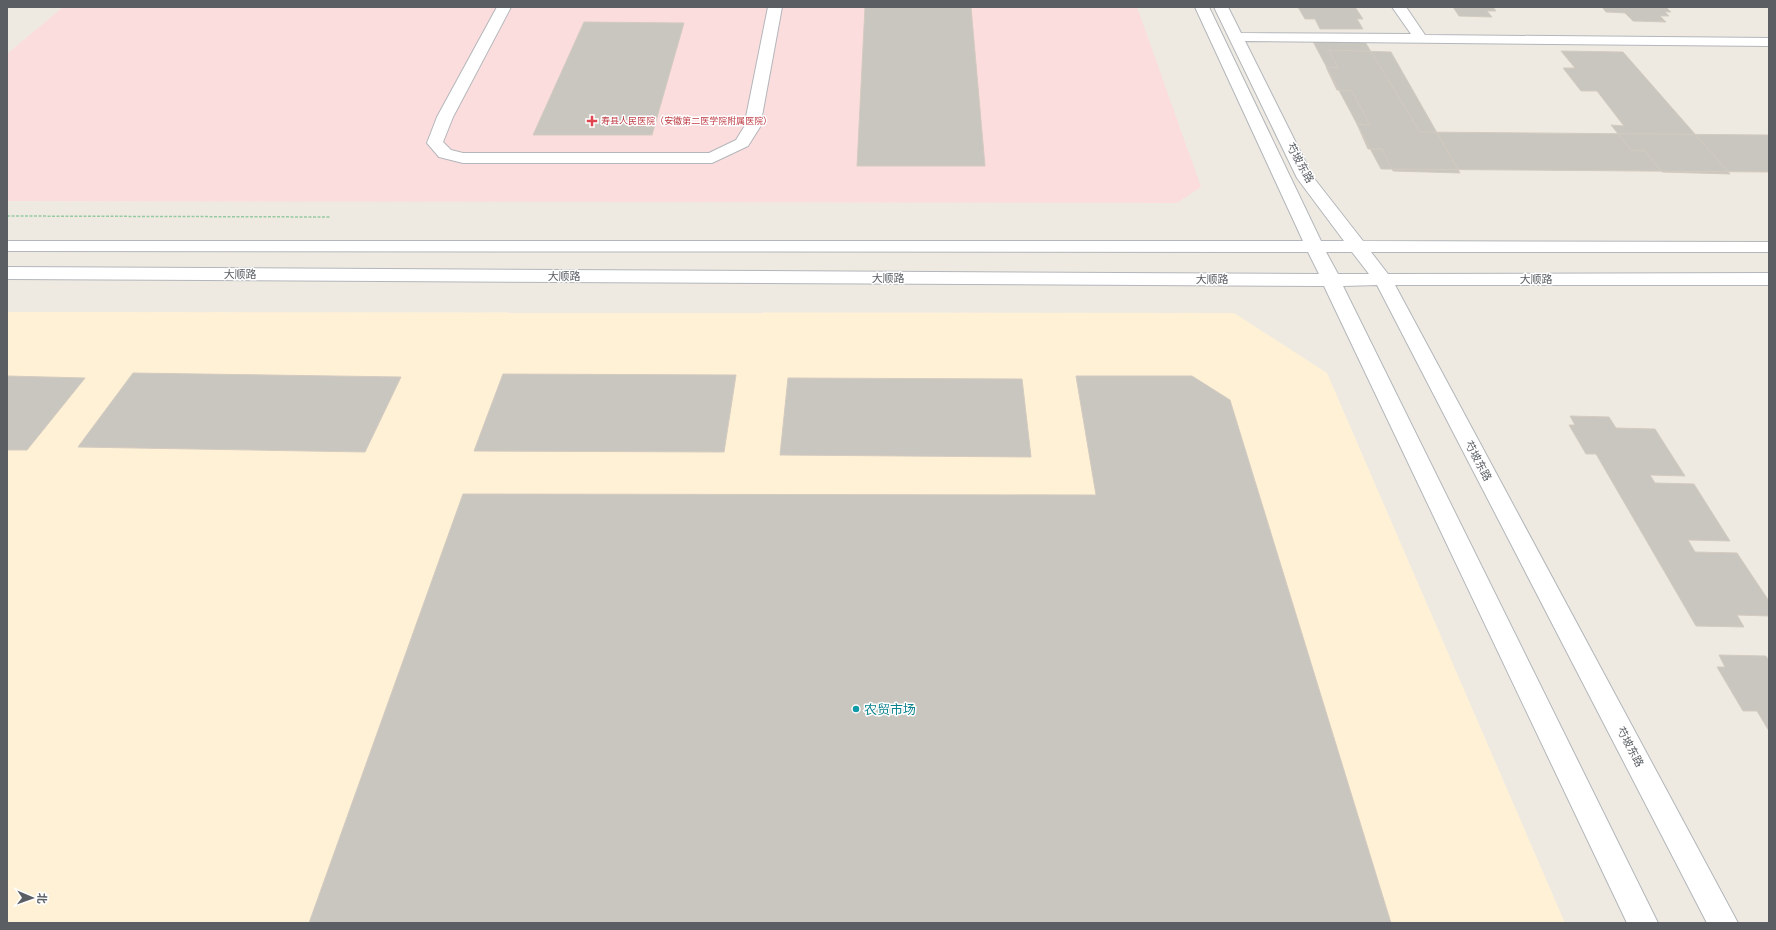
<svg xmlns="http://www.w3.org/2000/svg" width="1776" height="930" font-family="'Fira Sans Condensed','Noto Sans SC',sans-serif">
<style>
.commercial{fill:#fff1d6}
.medical{fill:#fcddde}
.building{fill:#c9c5bf;stroke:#d3cbc0}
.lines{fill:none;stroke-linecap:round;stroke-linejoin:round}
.minor-casing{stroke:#b3b6ba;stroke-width:2}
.path{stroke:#98caa1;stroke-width:1.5;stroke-dasharray:3 1.5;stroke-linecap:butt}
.minor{fill:#fff;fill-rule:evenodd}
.health-dot{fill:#e0444e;stroke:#fff;stroke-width:1.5}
.culture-dot{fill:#0f9aa8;stroke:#fff;stroke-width:1.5}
.labels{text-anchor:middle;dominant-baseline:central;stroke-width:3;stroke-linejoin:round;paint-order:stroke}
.far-health-label{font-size:9px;fill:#be3a42;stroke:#fff;text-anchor:start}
.street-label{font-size:11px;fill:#5b5f64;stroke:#fff}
.near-culture-label{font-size:13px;fill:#0d838f;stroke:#fff;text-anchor:start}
</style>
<rect width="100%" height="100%" fill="#eeeae2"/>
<path class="commercial" d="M7 312 1234 313 1327 373 1565 923H7Z"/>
<path class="medical" d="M63 7H1137L1201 187 1177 203 7 201V54Z"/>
<path class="building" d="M865 7H971L985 166H857Z
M1298 7H1355L1363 19H1357L1363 29H1320L1315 19H1305Z
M1435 7H1493L1496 11H1487L1492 17 1459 16 1453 7Z
M1602 7H1666L1671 12H1665L1669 16H1660L1666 22 1633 21 1625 13 1606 12Z
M584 22 684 23 652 135H533Z
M1310 36 1362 37 1420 132 1769 135V172L1381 169Z
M1329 50 1391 52 1460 173 1393 171 1382 149H1368L1357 124 1370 125 1352 91 1337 90 1326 67 1338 68Z
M1561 51 1623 52 1730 174 1662 172 1645 151 1631 150 1611 125 1624 126 1597 91H1581L1563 68H1575Z
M133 373 401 377 365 452 78 447Z
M503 374 736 375 724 452 474 451Z
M7 376 85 378 27 450H7Z
M1076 376H1192L1230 400 1391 923H309L463 494 1096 495Z
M788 378 1022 379 1031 457 780 455Z
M1570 416 1609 417 1616 428 1655 429 1685 476 1650 475 1655 483 1694 484 1730 541 1688 540 1695 552 1737 553 1769 601V616L1737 615 1744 627 1696 626 1596 454H1586L1569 425H1575Z
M1719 655 1766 656 1769 661V731L1757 711H1743L1717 667H1725Z"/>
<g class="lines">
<defs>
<path id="minor" d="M497 7H511L453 117 443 142 451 150 463 153H709L736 140 744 127 768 7H782L760 127 748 146 712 163H463L439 157 427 143 437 117Z
M1195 7H1209L1321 241H1344L1297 178 1214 7H1228L1241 33 1411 34 1392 7H1406L1425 35 1769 38V46L1245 41 1313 177 1363 241 1769 242V252H1371L1388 274 1769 273V285H1395L1738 923H1707L1377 285 1343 286 1658 923H1627L1324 286 7 279V267L1319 274 1308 252 7 251V241H1303ZM1326 252H1352L1369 274H1338Z"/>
</defs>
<use href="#minor" class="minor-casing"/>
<path class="path" d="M7 216 330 217"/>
<use href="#minor" class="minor"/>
</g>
<path class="health-dot" d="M590 115h4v4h4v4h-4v4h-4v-4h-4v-4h4z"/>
<circle class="culture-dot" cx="856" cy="709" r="4"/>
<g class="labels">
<g class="far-health-label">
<text x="601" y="121">寿县人民医院（安徽第二医学院附属医院）</text>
</g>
<g class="street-label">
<text transform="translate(1300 163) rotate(61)">芍坡东路</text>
<text x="240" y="274">大顺路</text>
<text x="564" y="276">大顺路</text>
<text x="888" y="278">大顺路</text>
<text x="1212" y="279">大顺路</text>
<text x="1536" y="279">大顺路</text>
<text transform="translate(1478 461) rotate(62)">芍坡东路</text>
<text transform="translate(1630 747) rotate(62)">芍坡东路</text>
</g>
<g class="near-culture-label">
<text x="864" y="709">农贸市场</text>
</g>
</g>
<rect width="1776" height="930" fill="none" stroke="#5b5f64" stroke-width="16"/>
<g transform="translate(32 898) rotate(92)" stroke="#ffffff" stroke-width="3" paint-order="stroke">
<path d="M0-3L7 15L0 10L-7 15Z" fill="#5b5f64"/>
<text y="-6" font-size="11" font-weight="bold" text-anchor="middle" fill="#5b5f64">北</text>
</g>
</svg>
